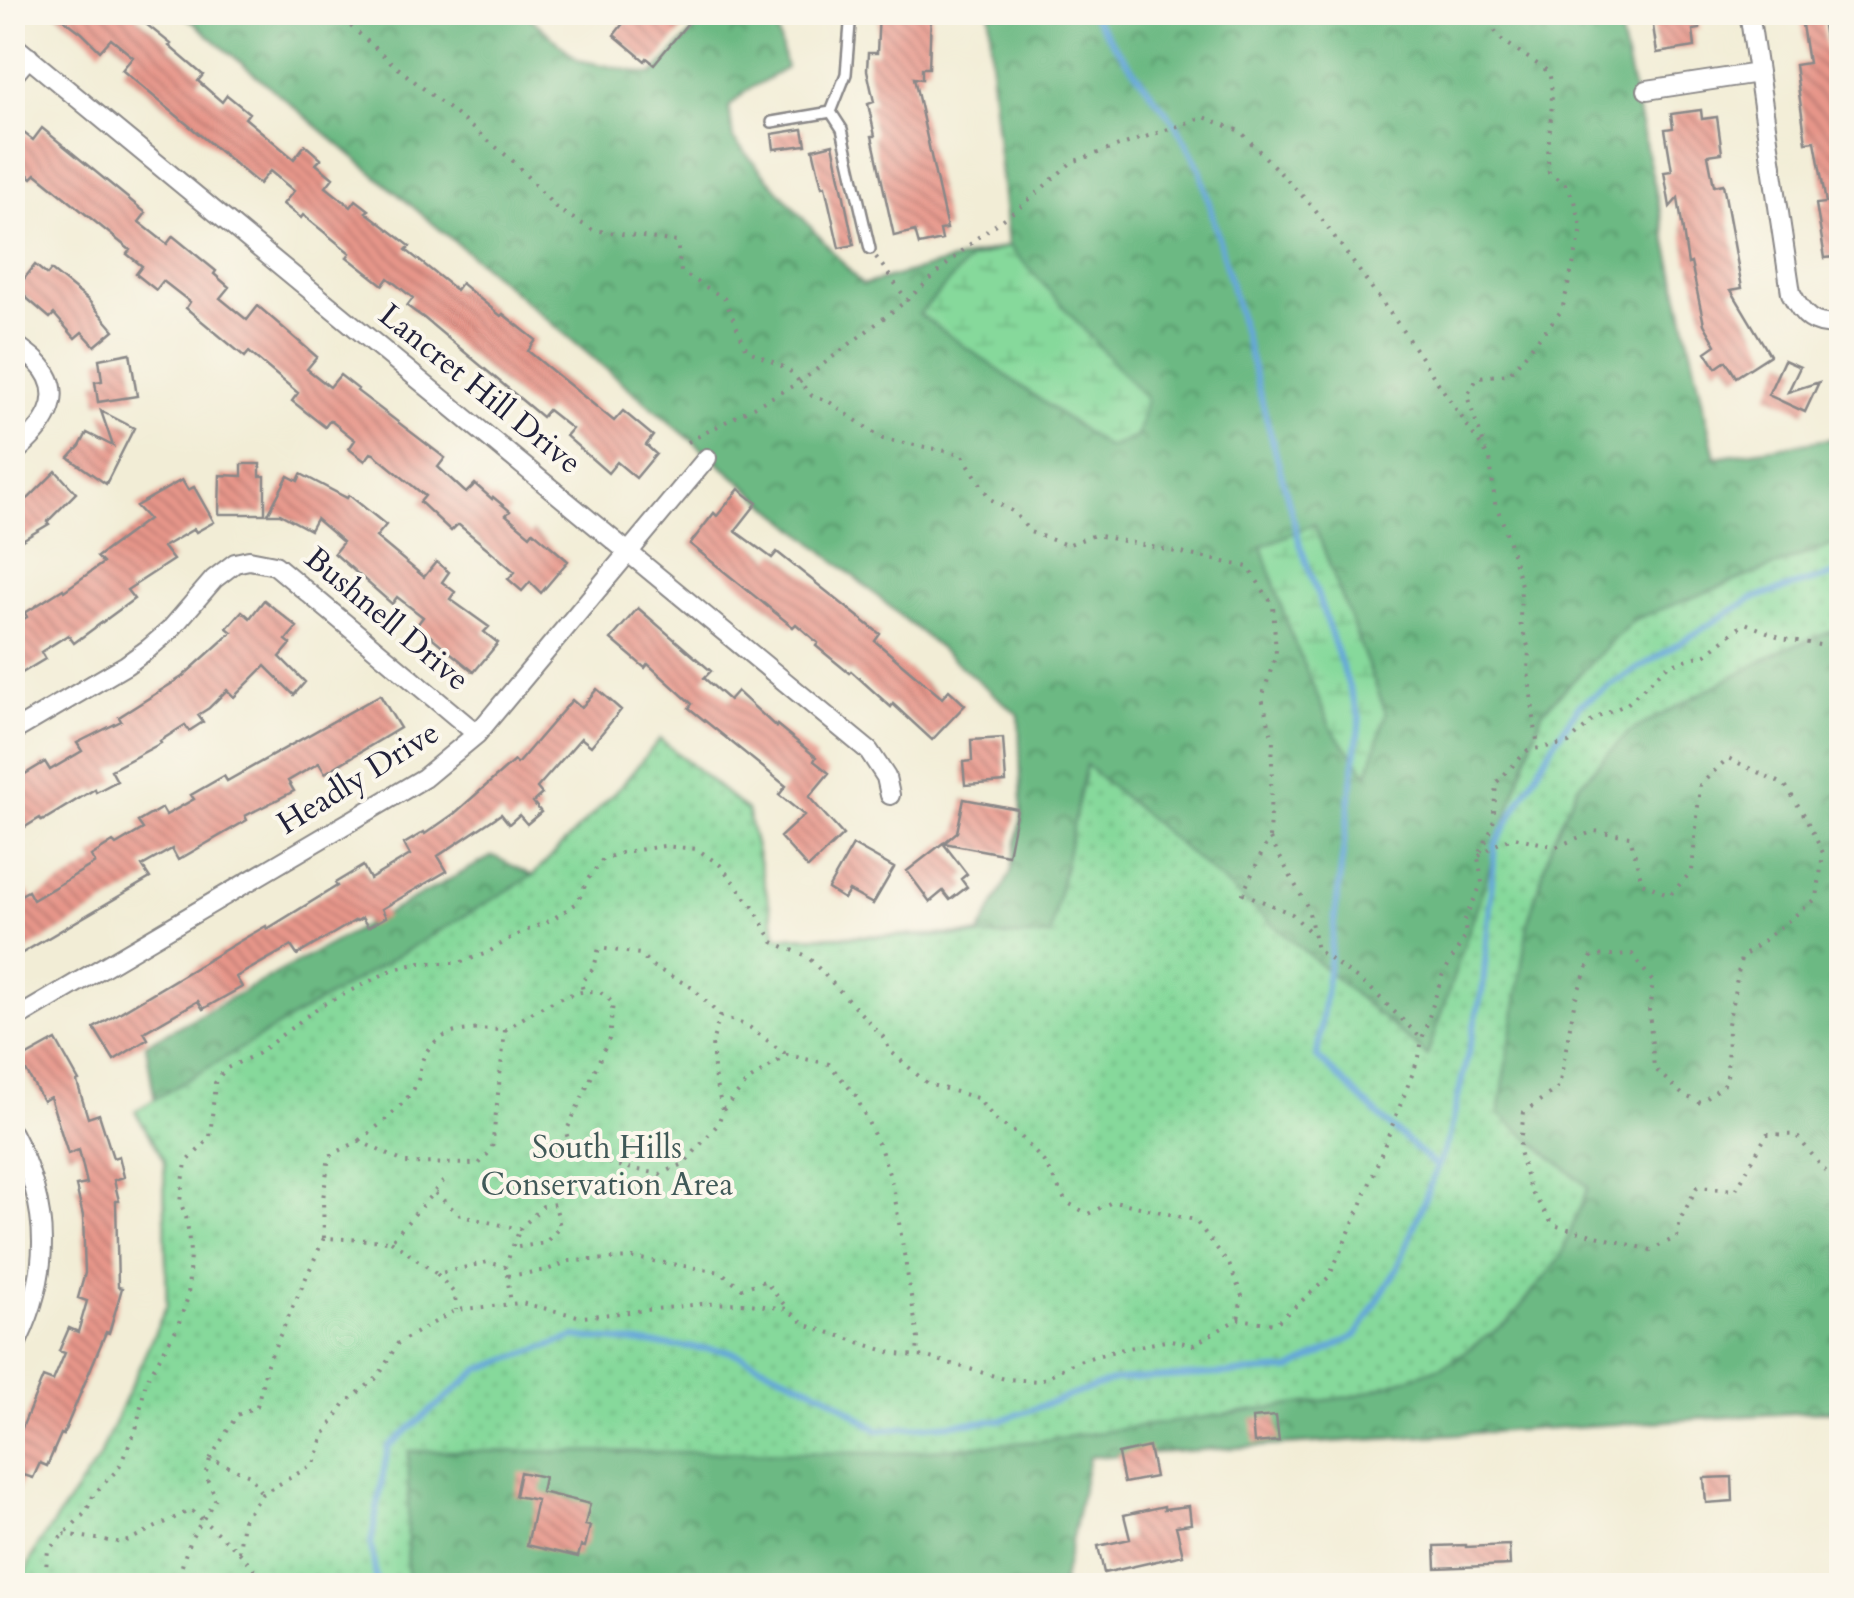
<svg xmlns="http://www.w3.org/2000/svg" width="1854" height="1598" font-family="Cardo,serif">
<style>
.forest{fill:url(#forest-crowns);stroke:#476e5f;stroke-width:2.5}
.wetland{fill:url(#wetland-marsh);stroke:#547e6b;stroke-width:2.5}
.park{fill:url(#park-dots);stroke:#547e6b;stroke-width:2.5}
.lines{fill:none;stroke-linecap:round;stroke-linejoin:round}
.stream{stroke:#65a7d9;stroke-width:6}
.building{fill:url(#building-back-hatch)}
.lane-casing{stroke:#8a8888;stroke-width:14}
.street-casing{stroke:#8a8888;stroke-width:22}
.path{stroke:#8a8888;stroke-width:4;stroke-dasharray:2.5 8;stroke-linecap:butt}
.lane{stroke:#fff;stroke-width:9}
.street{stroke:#fff;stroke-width:18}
.labels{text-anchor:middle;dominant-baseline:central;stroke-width:8;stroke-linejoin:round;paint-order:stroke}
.street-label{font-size:32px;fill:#22223b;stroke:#fbf7ec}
.park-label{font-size:32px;fill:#405958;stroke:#fbf7ec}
</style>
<defs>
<pattern id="forest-crowns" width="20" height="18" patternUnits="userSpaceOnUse" patternTransform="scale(2.5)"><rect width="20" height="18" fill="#6cb983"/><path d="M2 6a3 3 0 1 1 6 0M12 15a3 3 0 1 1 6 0" fill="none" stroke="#58966c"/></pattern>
<pattern id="wetland-marsh" width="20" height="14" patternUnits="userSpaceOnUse" patternTransform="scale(2.5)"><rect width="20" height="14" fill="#86d99b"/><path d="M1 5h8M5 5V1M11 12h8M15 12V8" fill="none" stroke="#73ba86"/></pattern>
<pattern id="park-dots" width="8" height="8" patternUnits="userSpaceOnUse" patternTransform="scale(2.5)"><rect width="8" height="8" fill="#86d99b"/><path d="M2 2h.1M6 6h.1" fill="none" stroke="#73ba86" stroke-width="1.8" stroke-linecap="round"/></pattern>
<pattern id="building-back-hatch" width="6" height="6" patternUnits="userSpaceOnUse" patternTransform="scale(2.5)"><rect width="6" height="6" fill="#e7968a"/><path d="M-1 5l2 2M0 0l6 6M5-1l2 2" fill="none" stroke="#bb7a72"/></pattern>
</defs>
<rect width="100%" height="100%" fill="#fbf7ec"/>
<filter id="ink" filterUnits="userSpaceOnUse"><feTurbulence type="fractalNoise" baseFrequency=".01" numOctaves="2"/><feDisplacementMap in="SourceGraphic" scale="20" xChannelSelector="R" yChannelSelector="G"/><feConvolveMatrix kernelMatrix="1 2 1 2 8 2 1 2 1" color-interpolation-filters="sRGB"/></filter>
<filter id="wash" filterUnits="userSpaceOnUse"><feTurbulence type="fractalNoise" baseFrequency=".0048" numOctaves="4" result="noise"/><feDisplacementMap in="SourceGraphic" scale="40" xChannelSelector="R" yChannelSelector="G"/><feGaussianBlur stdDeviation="2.25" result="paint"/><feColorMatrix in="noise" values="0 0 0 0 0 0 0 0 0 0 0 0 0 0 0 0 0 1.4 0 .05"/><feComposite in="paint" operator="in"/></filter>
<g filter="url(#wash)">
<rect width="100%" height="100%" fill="#f2edd6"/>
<path class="forest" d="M182 13H525L578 60 652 75 711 13H774L786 68 746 91 729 107 733 139 862 285 1008 246 992 85 990 13H1616L1715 457 1841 437V1410L1089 1457 1062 1585 20 1586 37 1547 98 1460 167 1305 164 1160 146 1044 493 856 533 876 621 786 660 739 747 811 777 937 979 934 1011 872 1022 817 1019 715Z"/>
<path class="wetland" d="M1009 246 1146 399 1137 437 1108 448 919 314 970 259Z
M1314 524 1386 713 1368 774 1332 730 1289 630 1262 546Z"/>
<path class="park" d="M1841 541V628L1782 650 1628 733 1577 787 1553 839 1529 918 1499 1114 1588 1187 1560 1258 1509 1321 1444 1366 1355 1396 1038 1441 897 1453 409 1451 407 1585H20L37 1547 98 1460 167 1305 164 1160 135 1111 532 876 621 786 660 739 747 811 777 937 1050 936 1086 765 1427 1056 1542 712 1633 620Z"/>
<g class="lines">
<path class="stream" d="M1089 12 1177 126 1200 169 1299 541 1360 719 1317 1057 1392 1128 1437 1167
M377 1586 371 1544 388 1447 480 1369 575 1337 730 1351 828 1395 877 1430 1002 1420 1114 1380 1290 1370 1357 1335 1398 1267 1449 1137 1483 987 1495 845 1552 746 1579 705 1751 599 1842 572"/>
</g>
<g id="blocks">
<path class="building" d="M54 12H131L171 44 169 46 203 75 198 81 222 102 227 95 249 113 245 118 294 159 305 145 321 159 316 164 333 178 326 187 351 207 356 200 369 210 366 212 410 246 406 250 456 290 461 283 501 316 503 314 536 340 528 351 550 369 614 421 623 411 653 436 646 445 656 454 636 478 617 462 608 473 566 436 572 429 548 410 542 417 424 318 407 306 413 298 388 278 383 285 347 257 350 253 303 215 301 218 283 204 294 191 270 171 259 184 122 70 133 57 111 39 100 51 82 33Z
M632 12H697L654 64 647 58 645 61 614 35Z
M879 12H931L929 68H922V79L914 78 947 229 940 230 942 240 919 245 915 231 894 236 872 136H875L868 104 874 102 867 70 868 53H877Z
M1651 12H1697L1700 29 1693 30 1695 47 1657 53Z
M1800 12H1821L1828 60H1835L1842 109V256L1825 258 1816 204 1826 203 1815 141 1806 142 1795 65 1808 63Z
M1701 110 1702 119 1717 117 1722 153 1708 155 1714 186 1723 184 1742 288 1731 290 1770 355 1736 377 1726 361 1716 368 1706 352 1716 345 1704 324 1691 263 1688 264 1678 198 1670 207 1664 172 1672 171 1665 129 1673 128 1671 114Z
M12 124 33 140 42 128 146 213 139 222 167 244 173 236 216 271 214 274 229 287 220 298 247 320 258 306 317 357 307 369 330 387 340 375 358 389 357 391 445 458 438 467 466 493 475 484 492 499 493 497 510 511 506 515 530 535 533 531 568 561 541 593 530 582 522 591 508 579 515 572 487 548 459 525H457L451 531 420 502 425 496 374 454 371 453 365 461 349 449 355 440 330 420 325 427 292 401 298 393 249 352 245 357 186 308 190 302 163 281 156 290 136 274 142 266 127 254 130 250 36 174 32 178 12 161Z
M803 129 806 145 774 149 772 134Z
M833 144 854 245 839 248 825 186 822 187 813 149Z
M35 265 47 275 51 270 88 300 114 330 95 346 82 332 75 338 54 314 50 318 16 289Z
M130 353 137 396 98 402 95 382 102 381 99 359Z
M1784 360 1800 367 1788 392 1819 382 1805 412 1768 395Z
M101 411 134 428 106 484 69 458 80 446 87 433 113 446Z
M242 464H260V476H265V514H219L220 475 242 476Z
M56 471 76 493 47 522 49 524 12 546V508L29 498Z
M301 474 347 498 349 495 386 525 376 537 424 577 436 562 449 572 442 582 455 592 450 599 489 627 484 632 498 643 474 672 417 625 423 617 397 597 392 604 334 553 343 542 316 519 310 530 280 514H268L288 476 298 481Z
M182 480 188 490 194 487 214 522 196 532 194 529 163 547 173 560 127 590 134 599 74 643 68 635 41 652 45 659 12 679V626L27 617 25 613 63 589 64 591 103 563 97 557 148 519 136 506Z
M739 489 757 503 735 531 772 558 777 552 880 634 875 641 942 698 949 690 965 705 932 740 893 704 891 707 851 671 849 673 816 646 818 643 796 624 793 627 690 544 714 513 717 516Z
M264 600 297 627 286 640 291 644 280 657 305 682 294 695 265 666 234 697 227 690 209 708 198 715 203 722 189 731 185 725 160 741 161 743 111 770 117 781 96 792 95 789 42 821 40 818 12 835V782L45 762 50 770 82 751 77 743 121 721 119 717 182 677 232 632 227 628 242 611 250 618Z
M638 608 711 671 704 678 729 700 737 691 776 727 777 725 816 757 814 761 829 773 809 797 843 835 808 868 780 837 804 815 779 795 786 786 689 708 692 704 648 664 645 668 611 639Z
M597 689 621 710 591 746 581 738 537 788 542 794 533 802 541 812 527 824 519 815 509 824 501 814 438 856 447 871 382 909 386 917 368 927 362 918 357 921 356 920 297 955 291 946 236 977 242 987 203 1009 198 1001 144 1032 148 1039 114 1060 94 1028 245 938 266 926 267 929 337 886 335 883 363 866 370 879 410 855 404 844 424 832 425 834 455 813 514 761 517 764 572 700 581 708Z
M380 695 400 728 325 773 319 763 288 781 294 791 245 816 247 820 178 860 172 849 142 866 150 878 12 959V900L28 891 33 900 95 863 91 856 113 842 116 845 143 829 138 822 162 808 166 815 194 799 191 795 224 776 227 781Z
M1003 738 1006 782 965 785 963 762 972 761 971 740Z
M964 799 1017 809 1008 855 944 843 957 832Z
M943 843 967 874 961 879 967 887 950 900 943 891 930 902 907 871Z
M853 845 894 868 873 904 849 891 844 899 828 889Z
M56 1040 79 1081 77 1082 88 1118 99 1114 113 1158 119 1156 124 1177 114 1180 119 1201H116L118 1287 122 1288 109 1333 106 1332 63 1435 61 1434 47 1466 40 1463 33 1478 24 1475 13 1502 12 1452 43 1377 53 1381 65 1353 59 1351 69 1328 78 1332 87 1301 78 1298 85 1273 83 1216 76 1186 87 1184 79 1150 68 1154 50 1097 43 1101 20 1060Z
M1276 1416 1279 1441 1254 1443 1252 1418Z
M1149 1447 1155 1477 1124 1483 1118 1454Z
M520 1472 544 1477 541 1492 590 1504 585 1525 590 1526 585 1547 581 1546 578 1557 527 1545 537 1500 515 1496Z
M1732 1477 1733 1501 1706 1503 1704 1478Z
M1164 1506V1509L1189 1506 1191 1524 1176 1526 1183 1555 1104 1573 1098 1546 1130 1539 1124 1515Z
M1466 1545V1547L1509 1545 1510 1565 1436 1568 1435 1546Z"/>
</g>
</g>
<g filter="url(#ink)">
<use href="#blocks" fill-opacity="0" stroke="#8a8888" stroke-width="2.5"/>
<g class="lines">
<defs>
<path id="lane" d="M831 112 842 129 870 249
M772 122 831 112 846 74 851 12"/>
<path id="street" d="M1749 12 1791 293C1803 317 1813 327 1842 324
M12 44 869 751 886 777 890 795
M12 77 29 57
M1647 90 1758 73
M12 342C21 349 30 355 37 362 72 397 41 431 12 455
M12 732 126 665 148 649 170 630 214 579 235 563 249 560 275 565 477 734
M12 1021 424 778 477 734 707 458
M12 1133C52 1208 52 1277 12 1352"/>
</defs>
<use href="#lane" class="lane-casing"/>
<use href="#street" class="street-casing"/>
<path class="path" d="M335 12 393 64 512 160 558 210 593 230 677 242 681 272 724 298 747 350 788 369 812 396 828 401 883 439 962 454 990 499 1014 512 1030 532 1067 545 1095 535 1248 567 1273 605 1276 654 1262 698 1273 739 1269 838 1243 893 1292 914 1313 935
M1485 12 1499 38 1549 72C1557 106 1545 139 1549 173L1565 184 1575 201 1582 229 1562 310 1509 374 1478 377 1467 396 1486 450
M876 257 907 300 977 238 1023 205 1072 162 1204 117 1240 131 1312 206 1398 324 1490 459 1495 503 1505 528 1521 585 1520 623 1529 649 1528 671 1538 748
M688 442 800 382 906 301
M1270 839 1308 908 1317 950 1370 988 1422 1039
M1479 856 1495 845 1515 837 1556 847 1594 831 1630 836 1642 883 1670 895 1692 871 1700 785 1728 758 1785 785 1803 813 1823 853 1817 898 1741 958 1728 1024 1727 1082 1701 1103 1683 1095 1654 1068 1649 1011 1653 982 1632 954 1592 956 1575 999 1559 1087 1524 1112 1519 1151 1530 1190 1553 1225 1651 1250 1677 1237 1680 1220 1697 1187 1736 1190 1767 1134 1796 1135 1827 1173 1842 1176
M720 1016 748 1026 787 1055
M1842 1025 1838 1027V1053L1842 1054
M505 1030C525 1016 576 983 601 993 606 995 609 1000 613 1003L609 1039 566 1132 569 1142 613 1165 660 1174 684 1164 718 1124 723 1110 715 1082 712 1043 720 1016 693 988 652 966 640 954 599 948 594 968 581 982 583 991
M723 1110 748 1081 787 1055 829 1064 856 1096 881 1150 893 1186 918 1339 917 1356
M435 1193 461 1216 520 1229 543 1206 555 1204 560 1227 545 1243 512 1248 520 1229
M324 1238 323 1199 329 1156 359 1141 406 1163 479 1164 492 1149 505 1030C473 1029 435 1026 422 1061 419 1069 420 1078 416 1085 407 1103 375 1129 359 1141
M391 1241 437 1274 488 1262 505 1267 512 1249
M437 1274 455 1294 456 1310
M507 1274 511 1304
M508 1276 547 1270 570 1261 634 1258 721 1272 742 1288 765 1281 786 1307
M210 1459 237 1415 257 1406 267 1364 324 1238 391 1241 447 1177
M64 1534 123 1543 191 1510 239 1552 270 1586
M239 1552 243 1520 262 1494 314 1464 324 1435 345 1403 378 1377 398 1343 456 1310 521 1303 582 1317 702 1304 742 1303 787 1309 806 1325 895 1354 927 1357 1005 1379 1039 1381 1075 1362 1118 1350 1171 1340 1193 1345 1238 1319 1275 1324 1329 1277 1362 1203 1419 1057 1422 1039 1442 976 1466 935 1464 921 1482 883 1478 857 1493 826 1496 783 1528 750 1569 743 1594 719 1627 704 1668 665 1706 654 1745 623 1782 638 1835 648 1842 644
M44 1586 48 1550 86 1512 94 1494 118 1469 136 1430 146 1381 177 1328 188 1297 190 1252 187 1220 180 1201 186 1163 210 1138 215 1083 225 1069 257 1054 320 1006 394 969 420 963H459L487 953 512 937 551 920 577 903 588 879 603 859 624 852 664 846 697 849 720 865 754 908 773 942 807 956 886 1040 889 1050 928 1084 977 1098 997 1121 1020 1136 1044 1162 1066 1202 1088 1214 1114 1201 1195 1220 1229 1264 1242 1296 1238 1319
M176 1586 189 1542 216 1498 205 1475 210 1459 250 1475 262 1494"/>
<use href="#lane" class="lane"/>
<use href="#street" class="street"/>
</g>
</g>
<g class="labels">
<g class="street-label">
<text transform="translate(480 389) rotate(39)">Lancret Hill Drive</text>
<text transform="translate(387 619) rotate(40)">Bushnell Drive</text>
<text transform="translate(358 778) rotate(-32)">Headly Drive</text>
</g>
<g class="park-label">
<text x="607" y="1148">South Hills<tspan x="607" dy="37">Conservation Area</tspan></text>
</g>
</g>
<rect width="1854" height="1598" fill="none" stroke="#fbf7ec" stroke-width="50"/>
</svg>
